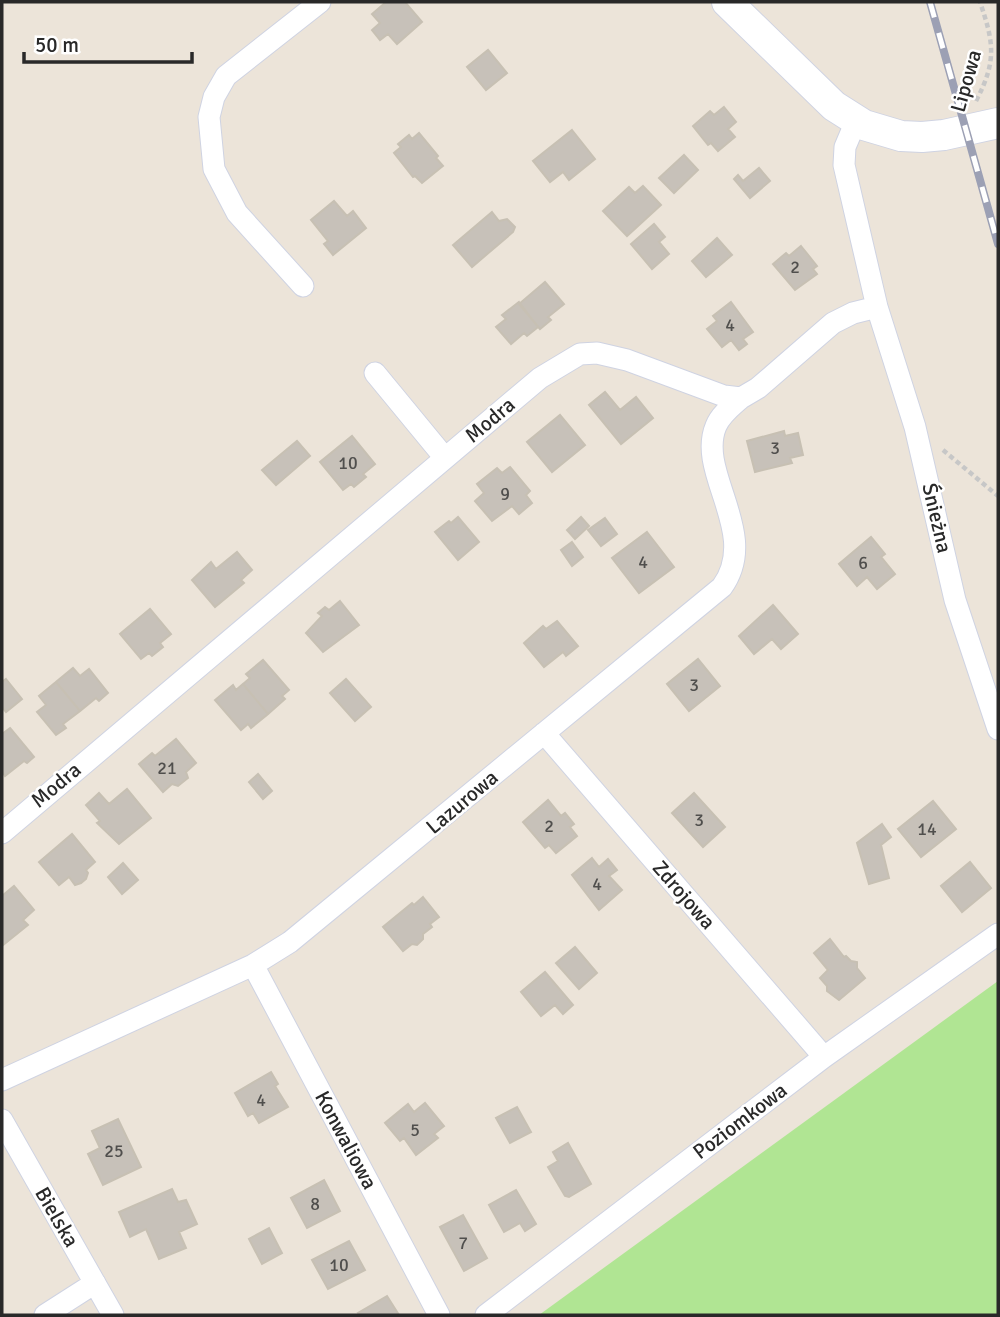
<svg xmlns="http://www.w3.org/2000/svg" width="1000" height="1317" font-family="Signika,sans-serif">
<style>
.green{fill:#b0e593}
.building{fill:#c7c1b9;stroke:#c7c0b3;stroke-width:2}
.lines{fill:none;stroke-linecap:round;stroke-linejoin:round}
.street-casing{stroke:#cfd3e2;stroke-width:23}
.secondary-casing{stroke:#cfd3e2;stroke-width:32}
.path{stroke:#c7c7c7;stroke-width:4.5;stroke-dasharray:5 3.5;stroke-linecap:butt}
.street{stroke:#fff;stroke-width:21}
.secondary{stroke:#fff;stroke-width:30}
.rail-casing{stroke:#9ca0b4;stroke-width:8}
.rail{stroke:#fff;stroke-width:5;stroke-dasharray:16;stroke-linecap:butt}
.labels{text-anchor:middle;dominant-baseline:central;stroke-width:5;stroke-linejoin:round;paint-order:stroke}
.number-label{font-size:18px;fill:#504f4d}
.street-label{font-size:21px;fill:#292929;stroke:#fff}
</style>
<rect width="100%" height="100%" fill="#ece4d9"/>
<path class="green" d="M998 981V1315H539Z"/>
<path class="building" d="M386 2H405L422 22 397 44 388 34 380 40 372 30 380 23 372 14Z
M488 50 507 73 486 90 467 67Z
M724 107 736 122 728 129 735 137 718 151 711 143 708 145 693 126 710 111 714 115Z
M572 130 595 159 569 180 563 172 550 182 533 161Z
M419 133 438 156 436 158 443 166 422 183 415 176 413 177 394 153 401 147 398 144 409 135 412 139Z
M684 155 698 170 674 193 659 178Z
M759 168 770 181 750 198 734 179 738 175 743 181Z
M643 186 661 205 627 236 603 211 629 187 635 193Z
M334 201 347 216 353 211 366 228 333 255 324 244 328 241 311 220Z
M492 212 499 221 507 219 515 227 513 232 472 267 453 245Z
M654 224 665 237 659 242 669 254 652 269 631 244Z
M717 238 732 255 706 277 692 261Z
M801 246 817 266 813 269 817 274 795 290 773 264 786 253 789 256Z
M545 282 564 304 548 317 551 320 540 329 519 304Z
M519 302 538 327 527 336 524 333 511 344 496 327 506 319 502 315Z
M731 302 753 332 743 339 747 344 739 350 731 340 722 347 707 329 717 321 713 316Z
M605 392 620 410 636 397 653 418 621 444 589 405Z
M560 415 585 445 552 472 527 442Z
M784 431 785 436 798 433 803 455 790 458 792 463 755 472 747 441Z
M352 436 375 464 363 474 366 477 354 487 351 484 343 490 320 462Z
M297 441 310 456 276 485 262 470Z
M510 467 530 491 526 495 532 503 519 514 512 506 492 521 475 501 484 493 477 484 497 468 502 473Z
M458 517 479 542 458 560 435 532 449 521 451 523Z
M581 517 589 526 575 539 567 530Z
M605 518 617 534 601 546 588 530Z
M647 532 674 567 639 593 612 558Z
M871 537 885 554 881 557 895 574 877 589 867 577 857 586 839 564Z
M572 542 583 557 572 566 561 550Z
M237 552 252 570 241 580 244 583 215 607 192 580 211 562 216 569Z
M340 601 359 625 323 652 306 633 322 616 318 613 325 607 329 610Z
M773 605 798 634 781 649 772 639 754 654 739 636Z
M150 609 171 634 160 643 163 647 152 656 149 653 141 659 120 634Z
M557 621 578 646 566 656 563 652 544 667 524 643 543 626 546 629Z
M698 659 720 686 689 711 667 684Z
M263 660 289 690 282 696 285 699 268 714 243 684 250 678 246 674Z
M73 668 80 676 89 669 108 693 99 701 96 698 80 711 56 682Z
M6 679 22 699 6 712 2 707V682Z
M346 679 371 707 355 721 330 693Z
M56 682 80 711 63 724 66 728 56 735 37 712 46 705 39 696Z
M243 684 268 714 251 728 248 724 241 730 215 700 233 685 236 690Z
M10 728 34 757 27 763 24 761 5 776 2 771V734Z
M176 739 196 763 186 772 188 778 178 786 172 784 163 792 139 764 152 753 155 756Z
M258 774 272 791 263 799 249 782Z
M127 789 151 818 119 844 97 823 100 821 86 805 99 793 109 804Z
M694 793 725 827 703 847 672 813Z
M548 800 561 816 565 813 574 824 570 827 577 836 556 853 549 845 545 848 523 822Z
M933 801 956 829 921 857 898 829Z
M882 824 891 837 881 845 889 878 869 884 857 843Z
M72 834 95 862 86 870 88 873 86 879 81 883 75 885 69 877 59 885 39 862Z
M592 858 599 867 608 859 617 870 609 876 622 890 599 910 572 875Z
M970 862 991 888 962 912 941 886Z
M123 863 138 880 122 894 108 877Z
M14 886 34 910 23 920 28 925 2 946V896Z
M423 897 439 917 430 924 432 927 423 934V939L417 945 412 944 403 951 383 927 412 903 414 905Z
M830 939 844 957 846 956 851 961 857 962V968L865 978 839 1000 827 991V986L820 978 828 970 814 953Z
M575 947 597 973 579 989 556 963Z
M545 972 573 1005 563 1014 555 1005 541 1016 521 992Z
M271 1072 278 1084 275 1086 288 1107 259 1123 253 1113 248 1116 235 1093Z
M425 1103 444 1126 434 1134 438 1138 416 1155 404 1138 400 1141 385 1123 408 1104 414 1112Z
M517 1107 531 1132 510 1143 496 1118Z
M118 1119 141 1167 103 1185 88 1154 100 1148 92 1131Z
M568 1143 591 1184 569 1197 565 1196 548 1167 558 1161 553 1152Z
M324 1180 340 1211 307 1228 291 1198Z
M172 1189 178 1202 186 1200 197 1224 179 1232 186 1248 159 1259 146 1229 130 1237 119 1212Z
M516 1190 536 1224 525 1231 520 1223 504 1232 489 1205Z
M463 1215 487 1258 464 1271 440 1227Z
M269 1228 282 1253 262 1264 249 1239Z
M349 1241 365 1270 328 1289 312 1260Z
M387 1296 399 1315H360L358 1313Z"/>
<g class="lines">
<defs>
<path id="street" d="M303 286 237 213 214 169 209 117 214 97 226 76 320 2
M877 307 915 427 955 600 998 729
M375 373 445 458
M544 733 824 1057
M2 833 540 378 580 354 597 353 627 360 724 396 741 398 758 388 833 323 853 313 877 307 844 165 845 147 856 121
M253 965 439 1315
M2 1080 253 965 290 942 722 587C761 533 696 473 716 426 721 414 732 406 741 398
M2 1120 113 1315
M45 1315 95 1283
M486 1315 824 1057 998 934"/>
<path id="secondary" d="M727 2 834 106 864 125 901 136 922 137 944 135 998 123"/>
</defs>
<use href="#street" class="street-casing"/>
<use href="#secondary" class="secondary-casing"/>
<path class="path" d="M976 101C997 61 994 43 980 2
M943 450 998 496"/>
<use href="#street" class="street"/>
<use href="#secondary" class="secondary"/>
<defs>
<path id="rail" d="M930 2 998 244"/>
</defs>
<use href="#rail" class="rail-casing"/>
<use href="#rail" class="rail"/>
</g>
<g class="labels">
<g class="number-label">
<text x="795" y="267">2</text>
<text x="730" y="325">4</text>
<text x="775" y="448">3</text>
<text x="348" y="463">10</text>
<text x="505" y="494">9</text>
<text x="643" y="562">4</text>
<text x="863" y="563">6</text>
<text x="694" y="685">3</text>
<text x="167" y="768">21</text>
<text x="699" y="820">3</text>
<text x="549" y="826">2</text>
<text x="927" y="829">14</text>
<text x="597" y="884">4</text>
<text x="261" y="1100">4</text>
<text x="415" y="1130">5</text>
<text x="114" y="1151">25</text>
<text x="315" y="1204">8</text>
<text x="463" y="1243">7</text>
<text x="339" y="1265">10</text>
</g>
<g class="street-label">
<text transform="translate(966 81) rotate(-74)">Lipowa</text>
<text transform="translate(490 420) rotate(-40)">Modra</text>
<text transform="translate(937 518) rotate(77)">Śnieżna</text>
<text transform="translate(56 785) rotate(-40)">Modra</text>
<text transform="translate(462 802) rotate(-40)">Lazurowa</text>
<text transform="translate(684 895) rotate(49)">Zdrojowa</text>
<text transform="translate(740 1121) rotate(-37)">Poziomkowa</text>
<text transform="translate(346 1140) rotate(62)">Konwaliowa</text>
<text transform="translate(57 1217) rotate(60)">Bielska</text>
</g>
</g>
<rect width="1000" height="1317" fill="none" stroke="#292929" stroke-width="7"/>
<path d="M24 52v10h168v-10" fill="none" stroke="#292929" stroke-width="3.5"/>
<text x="35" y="52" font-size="21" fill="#292929" stroke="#ffffff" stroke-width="5" paint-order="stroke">50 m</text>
</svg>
